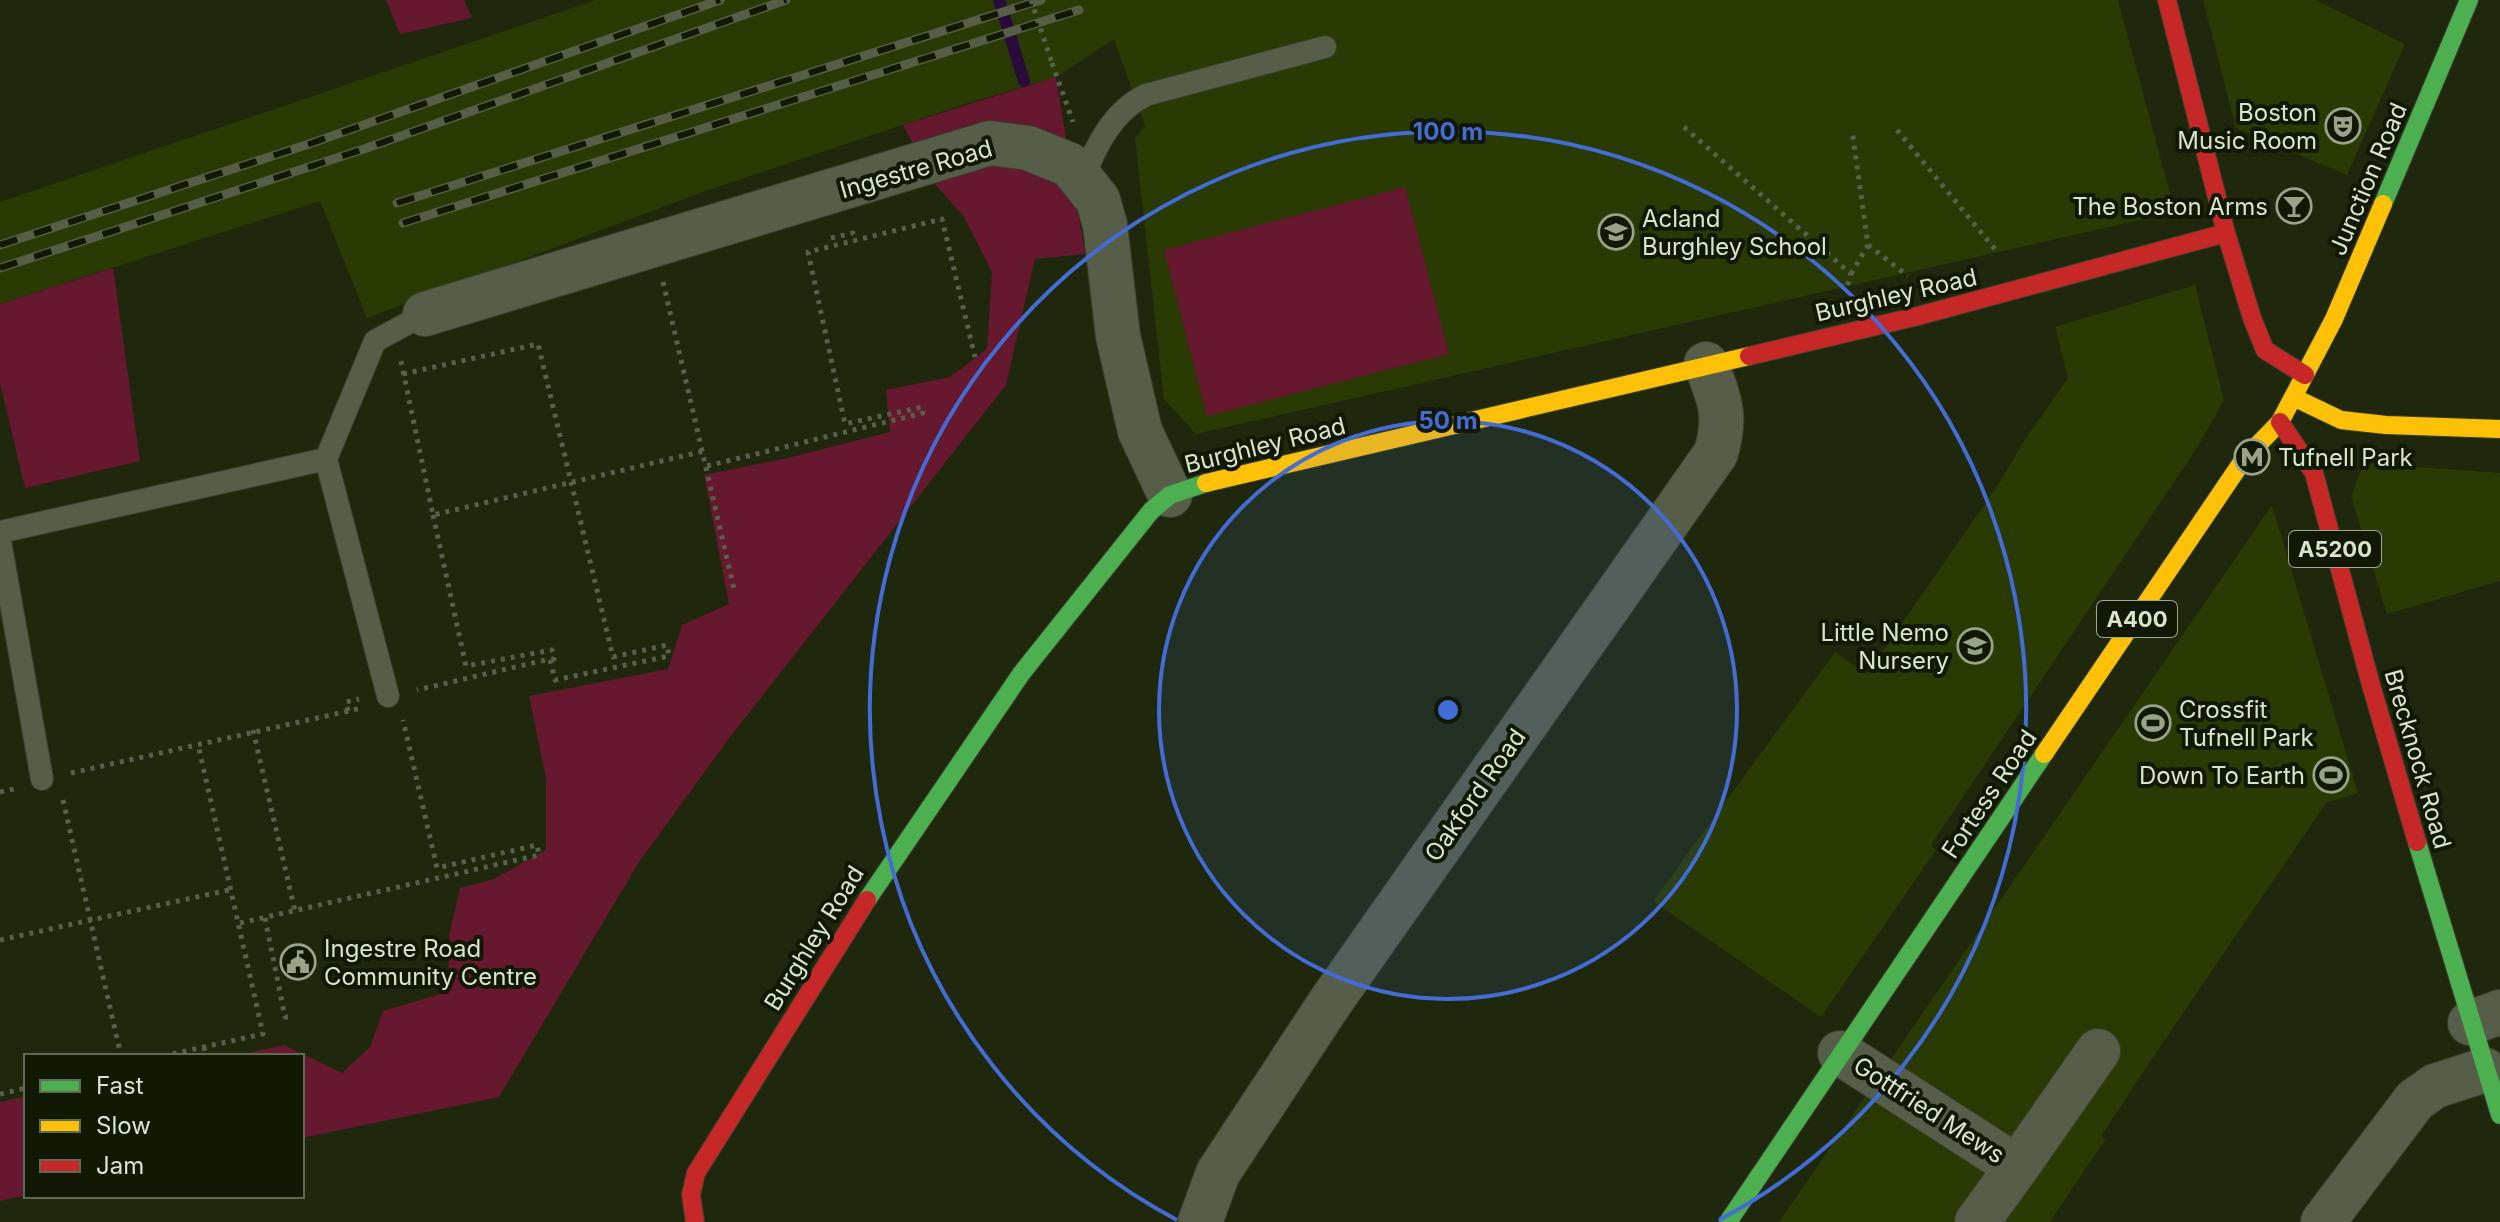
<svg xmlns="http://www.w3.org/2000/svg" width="2500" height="1222" font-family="Inter,sans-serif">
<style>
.built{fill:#293b02}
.green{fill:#65182e}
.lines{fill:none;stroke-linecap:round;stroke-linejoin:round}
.stream{stroke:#280a3b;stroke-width:12}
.lane-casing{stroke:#39402d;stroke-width:24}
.street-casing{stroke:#39402d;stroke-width:46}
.fast-casing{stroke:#39402d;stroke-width:20}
.slow-casing{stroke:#39402d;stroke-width:20}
.jam-casing{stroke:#39402d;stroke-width:20}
.path{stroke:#595f4d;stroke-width:5;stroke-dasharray:4 6;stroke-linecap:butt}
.lane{stroke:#565e49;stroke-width:22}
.street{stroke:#565e49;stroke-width:44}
.fast{stroke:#4caf50;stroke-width:18}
.slow{stroke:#ffc107;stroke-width:18}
.jam{stroke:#c62828;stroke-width:18}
.rail-casing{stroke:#565e48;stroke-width:9}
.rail{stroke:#111905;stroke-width:6;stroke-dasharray:18;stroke-linecap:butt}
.path-bridge{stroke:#595f4d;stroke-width:5;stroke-dasharray:4 6;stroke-linecap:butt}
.ring{fill:none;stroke:#436cd5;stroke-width:4}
.labels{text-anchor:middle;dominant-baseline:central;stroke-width:8;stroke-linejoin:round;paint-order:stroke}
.shield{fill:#111905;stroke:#9da88e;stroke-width:2}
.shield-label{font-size:22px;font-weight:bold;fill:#d9e5c9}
.poi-label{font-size:24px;fill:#d9e5c9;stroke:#111905;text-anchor:end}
.street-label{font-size:24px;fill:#d9e5c9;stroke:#111905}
.centre{fill:#436cd5;stroke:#111905;stroke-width:4}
.ring-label{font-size:24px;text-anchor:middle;font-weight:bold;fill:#436cd5;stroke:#111905;stroke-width:8;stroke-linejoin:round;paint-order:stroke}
</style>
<rect width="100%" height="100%" fill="#1f280c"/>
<path class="built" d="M596 0H2118L2175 212 1196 434 1164 399 1135 138 1145 126 1114 39 1056 77 965 104 700 193 367 318 320 201 0 304V202Z
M2203 0H2315L2405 44 2347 175 2236 128Z
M2195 285 2224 400 2198 446 1931 845 1936 850 1821 1017 1653 901 1835 652 1866 674 1887 645 2000 482 2022 444 2068 378 2055 327Z
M2364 463 2500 473V581L2387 614 2351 496Z
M2272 505 2358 793 2326 803 2145 1069 2101 1136 2105 1140 2050 1222H1779Z"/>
<path class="green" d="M386 0H464L472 18 400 34Z
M1056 77 1085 254 1035 259 1006 385 730 737 639 862 499 1097 302 1138V1056H233L284 1045 342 1073 370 1047 383 1011 447 992 450 931 460 888 494 879 546 850V779L529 696 668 669 682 625 729 604 704 475 783 459 890 432 886 390 950 377 987 349 992 272 964 217 934 183 903 125Z
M1405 187 1449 354 1207 416 1164 250Z
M113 268 140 461 25 488 0 383V304Z
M26 1096V1195L0 1201V1102Z"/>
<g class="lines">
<path class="stream" d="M999 0 1024 81"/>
<defs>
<path id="lane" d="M1083 179C1096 145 1113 111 1146 95L1325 47
M326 459 388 696
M0 532 326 459 375 341 425 314
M0 541 42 779"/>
<path id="street" d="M425 314 990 143 1028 148 1070 165 1098 200 1105 225 1118 336 1140 431 1170 495
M2470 1023 2500 1012
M1840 1053 2017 1167 2098 1051
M1200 1222 1218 1173 1329 1004 1716 453C1727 414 1720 401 1706 364
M1977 1222 2017 1167
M2323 1222 2415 1100 2435 1086 2485 1070"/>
<path id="fast" d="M2383 204 2469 0
M2417 842 2500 1115
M867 900 1021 674 1151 511 1170 495 1206 483
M1728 1222 2044 754"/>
<path id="slow" d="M2293 397 2341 420 2386 425 2500 429
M1206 483 1749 356
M2044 754 2244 459 2280 422 2334 319 2383 204"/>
<path id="jam" d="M2167 0 2226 233 2252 318 2265 350 2305 375
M1749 356 1918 316 2226 233
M2280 422 2314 473 2371 685 2417 842
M695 1222 691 1195 696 1173 867 900"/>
</defs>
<use href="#lane" class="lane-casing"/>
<use href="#street" class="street-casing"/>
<use href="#fast" class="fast-casing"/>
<use href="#slow" class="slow-casing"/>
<use href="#jam" class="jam-casing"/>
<path class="path" d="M1052 63 1073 122
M1684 127 1851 274 1846 290
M1897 130 1998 253
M831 238 853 233 855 241
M1868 245 1908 276
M1851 274 1868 245 1852 130
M663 282 734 589
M401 361 433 515 704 451
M403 374 538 344 613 657 667 645 669 656 555 680 550 659 417 690
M707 466 923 413 922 407 845 424 808 252 942 219 975 357
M433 515 466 666 552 650 554 659H550
M348 711 346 702 359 699
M253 730 295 911
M71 773 362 708
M0 792 14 789
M63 800 121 1056
M265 918 285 1017H293
M240 923 539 855 537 845 437 868 403 720
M0 940 233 889
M204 1047 206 1056
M163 1056 263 1034 198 744
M0 1094 26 1088"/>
<use href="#lane" class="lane"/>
<use href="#street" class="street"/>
<use href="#fast" class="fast"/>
<use href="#slow" class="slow"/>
<use href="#jam" class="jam"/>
<defs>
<path id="rail" d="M397 203 1041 0
M403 223 1079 10
M0 245 312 143 720 0
M0 268 364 149 786 0"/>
</defs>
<use href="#rail" class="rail-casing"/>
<use href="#rail" class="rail"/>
<path class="path-bridge" d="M1031 0 1052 63"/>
</g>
<circle cx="1448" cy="710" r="289" fill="#436cd5" fill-opacity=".12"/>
<g class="ring">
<circle cx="1448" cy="710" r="289"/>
<path d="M1177 1220A578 578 0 1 1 1719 1220"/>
</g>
<defs>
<symbol id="theatre-ring" viewBox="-11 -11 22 22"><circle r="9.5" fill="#111905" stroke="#98a387" stroke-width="1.5"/><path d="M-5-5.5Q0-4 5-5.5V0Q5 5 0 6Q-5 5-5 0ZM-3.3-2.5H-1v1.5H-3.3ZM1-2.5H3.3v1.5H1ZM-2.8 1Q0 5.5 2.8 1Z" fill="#98a387"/></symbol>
<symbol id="bar-ring" viewBox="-11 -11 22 22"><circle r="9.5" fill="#111905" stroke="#98a387" stroke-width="1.5"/><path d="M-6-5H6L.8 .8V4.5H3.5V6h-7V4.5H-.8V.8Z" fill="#98a387"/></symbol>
<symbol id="school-ring" viewBox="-11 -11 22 22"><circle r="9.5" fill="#111905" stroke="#98a387" stroke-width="1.5"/><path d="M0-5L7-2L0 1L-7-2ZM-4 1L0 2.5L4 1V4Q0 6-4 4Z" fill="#98a387"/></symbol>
<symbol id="metro-ring" viewBox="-11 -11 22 22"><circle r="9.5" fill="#111905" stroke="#98a387" stroke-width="1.5"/><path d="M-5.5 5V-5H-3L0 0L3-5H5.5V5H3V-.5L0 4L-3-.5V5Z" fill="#98a387"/></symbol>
<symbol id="stadium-ring" viewBox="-11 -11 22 22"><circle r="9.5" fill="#111905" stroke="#98a387" stroke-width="1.5"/><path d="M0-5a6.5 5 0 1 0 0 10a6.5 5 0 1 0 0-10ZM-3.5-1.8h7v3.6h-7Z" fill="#98a387"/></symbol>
<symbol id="civic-ring" viewBox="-11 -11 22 22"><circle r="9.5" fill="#111905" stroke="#98a387" stroke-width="1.5"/><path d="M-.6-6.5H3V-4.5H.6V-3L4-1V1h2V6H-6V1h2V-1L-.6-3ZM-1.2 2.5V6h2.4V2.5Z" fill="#98a387"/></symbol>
</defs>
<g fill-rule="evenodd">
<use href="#theatre-ring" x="2323" y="106" width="40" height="40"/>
<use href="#bar-ring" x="2274" y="186" width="40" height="40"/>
<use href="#school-ring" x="1596" y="212" width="40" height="40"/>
<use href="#metro-ring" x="2232" y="437" width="40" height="40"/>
<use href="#school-ring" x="1955" y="626" width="40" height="40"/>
<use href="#stadium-ring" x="2133" y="703" width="40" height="40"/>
<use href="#stadium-ring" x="2311" y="755" width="40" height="40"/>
<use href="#civic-ring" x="278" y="942" width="40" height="40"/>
</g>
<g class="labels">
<g class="shield">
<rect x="2289" y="531" width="92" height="36" rx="6"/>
<rect x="2097" y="601" width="80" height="36" rx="6"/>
</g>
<g class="shield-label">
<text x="2335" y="549">A5200</text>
<text x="2137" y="619">A400</text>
</g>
<g class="poi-label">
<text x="2317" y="112">Boston<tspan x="2317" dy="28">Music Room</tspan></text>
<text x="2268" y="206">The Boston Arms</text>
<text x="1642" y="218" text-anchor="start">Acland<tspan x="1642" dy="28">Burghley School</tspan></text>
<text x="2278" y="457" text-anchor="start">Tufnell Park</text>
<text x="1949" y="632">Little Nemo<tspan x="1949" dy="28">Nursery</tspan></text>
<text x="2179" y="709" text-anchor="start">Crossfit<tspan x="2179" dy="28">Tufnell Park</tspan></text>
<text x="2305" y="775">Down To Earth</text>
<text x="324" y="948" text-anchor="start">Ingestre Road<tspan x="324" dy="28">Community Centre</tspan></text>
</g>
<g class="street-label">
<text transform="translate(916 169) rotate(-16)">Ingestre Road</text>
<text transform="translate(2368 179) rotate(-67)">Junction Road</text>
<text transform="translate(1896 295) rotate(-13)">Burghley Road</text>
<text transform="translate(1265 445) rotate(-14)">Burghley Road</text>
<text transform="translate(2418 759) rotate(74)">Brecknock Road</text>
<text transform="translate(1989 794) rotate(-56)">Fortess Road</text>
<text transform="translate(1475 795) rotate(-55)">Oakford Road</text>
<text transform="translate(814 938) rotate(-58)">Burghley Road</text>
<text transform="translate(1929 1110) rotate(33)">Gottfried Mews</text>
</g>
</g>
<circle cx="1448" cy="710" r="12" class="centre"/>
<g class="ring-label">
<text x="1448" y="140">100 m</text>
<text x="1448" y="429">50 m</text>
</g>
<rect x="24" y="1054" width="280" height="144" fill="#111905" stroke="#616b53" stroke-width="2"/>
<rect x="40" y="1080" width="40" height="12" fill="#4caf50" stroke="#616b53" stroke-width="2"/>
<text x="96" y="1094" font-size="24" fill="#d9e5c9">Fast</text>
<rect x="40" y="1120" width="40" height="12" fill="#ffc107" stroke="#616b53" stroke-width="2"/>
<text x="96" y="1134" font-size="24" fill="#d9e5c9">Slow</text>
<rect x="40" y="1160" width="40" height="12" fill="#c62828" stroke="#616b53" stroke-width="2"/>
<text x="96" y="1174" font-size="24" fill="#d9e5c9">Jam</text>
</svg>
